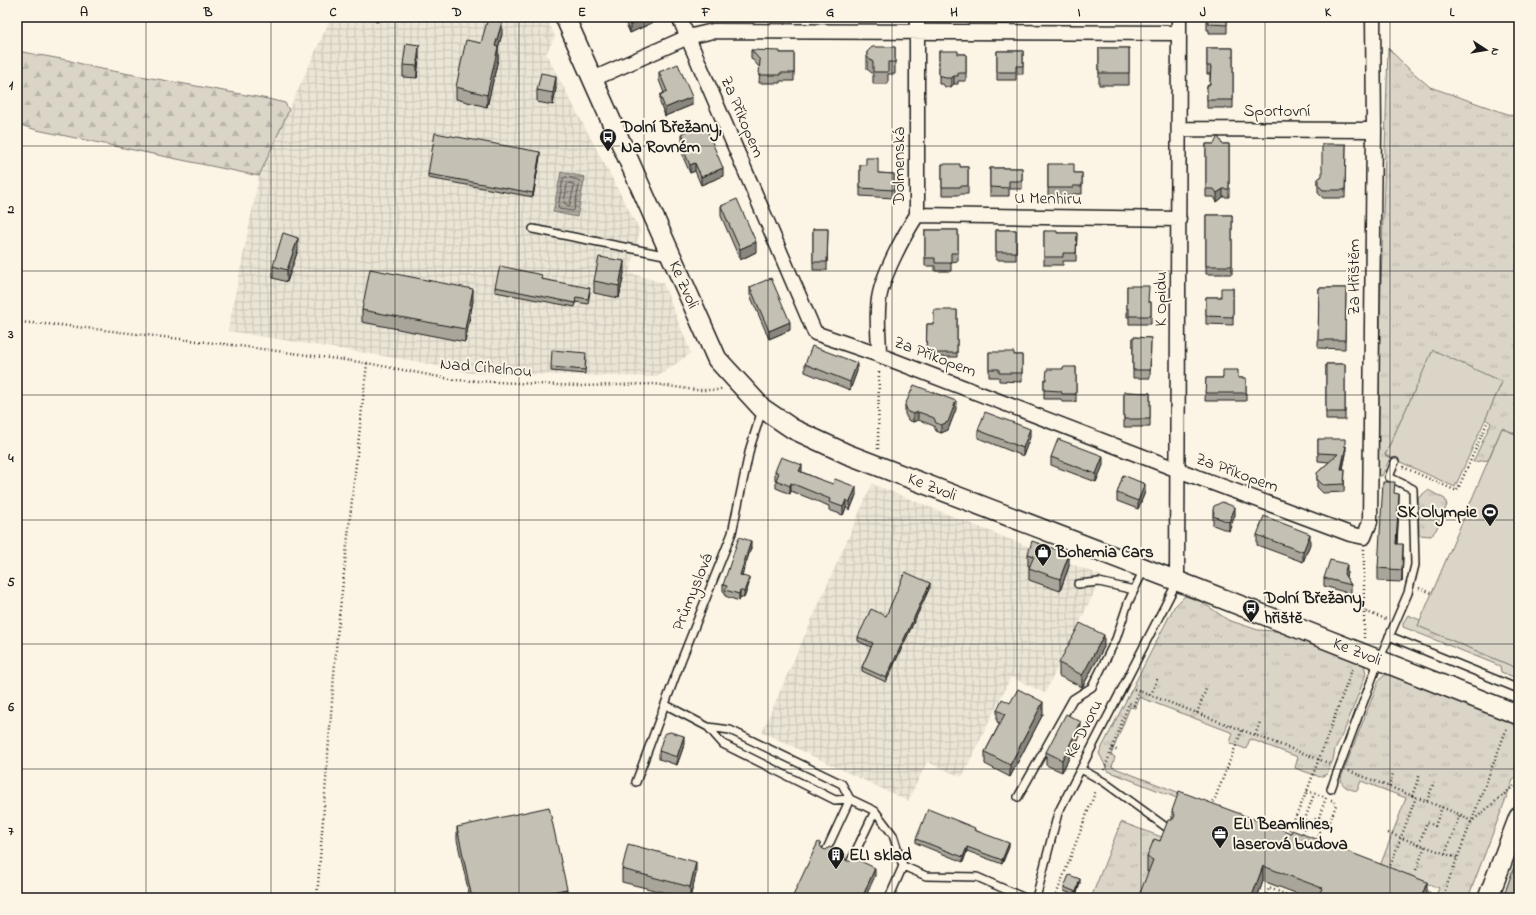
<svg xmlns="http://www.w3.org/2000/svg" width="1536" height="915" font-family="'Indie Flower',sans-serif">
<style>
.industrial{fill:url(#industrial-grid)}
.grass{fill:url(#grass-tufts);stroke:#7c7872}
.forest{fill:url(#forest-firs);stroke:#7c7872}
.garden{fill:#dbd5c8;stroke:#7c7872}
.water{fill:url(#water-rules);stroke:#75726c}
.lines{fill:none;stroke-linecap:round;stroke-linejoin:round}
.shore{stroke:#575551;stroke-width:1}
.lane-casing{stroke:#1c1c1c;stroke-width:10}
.street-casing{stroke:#1c1c1c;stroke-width:17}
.secondary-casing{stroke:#1c1c1c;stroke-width:22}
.path{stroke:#1c1c1c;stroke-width:2.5;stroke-dasharray:1 3;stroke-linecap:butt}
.lane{stroke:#fcf5e5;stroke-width:7}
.street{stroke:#fcf5e5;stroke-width:14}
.secondary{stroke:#fcf5e5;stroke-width:19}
.wall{fill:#a9a59a;stroke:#1c1c1c}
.shaded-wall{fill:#89867d;stroke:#1c1c1c}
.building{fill:#c4c0b3;stroke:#1c1c1c}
.grid{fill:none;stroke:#1c1c1c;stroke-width:1;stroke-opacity:0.55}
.labels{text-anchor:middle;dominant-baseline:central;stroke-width:4;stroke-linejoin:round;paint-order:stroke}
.street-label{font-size:17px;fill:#1c1c1c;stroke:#fcf5e5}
.poi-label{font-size:17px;font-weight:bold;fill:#1c1c1c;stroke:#fcf5e5;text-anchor:start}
.neatline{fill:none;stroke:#1c1c1c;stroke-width:1.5}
.grid-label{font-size:13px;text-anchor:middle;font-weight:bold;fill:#1c1c1c}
</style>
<defs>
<pattern id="industrial-grid" width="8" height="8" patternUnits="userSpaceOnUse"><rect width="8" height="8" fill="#ebe5d6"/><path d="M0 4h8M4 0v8" fill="none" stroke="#c9c4b7"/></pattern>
<pattern id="grass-tufts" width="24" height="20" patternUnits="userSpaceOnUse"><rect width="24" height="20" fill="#dbd5c8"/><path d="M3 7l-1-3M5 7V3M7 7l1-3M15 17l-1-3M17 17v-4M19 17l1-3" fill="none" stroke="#bbb6ab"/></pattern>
<pattern id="forest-firs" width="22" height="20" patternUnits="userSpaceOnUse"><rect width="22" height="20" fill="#dbd5c8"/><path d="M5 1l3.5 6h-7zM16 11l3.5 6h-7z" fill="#bbb6ab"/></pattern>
<pattern id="water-rules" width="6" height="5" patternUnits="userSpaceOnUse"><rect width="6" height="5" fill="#b0aba1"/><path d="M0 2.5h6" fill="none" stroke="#8e8a82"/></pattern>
</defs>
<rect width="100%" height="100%" fill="#fcf5e5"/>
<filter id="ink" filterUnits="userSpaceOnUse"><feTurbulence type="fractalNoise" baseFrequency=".025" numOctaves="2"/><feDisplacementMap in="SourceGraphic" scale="8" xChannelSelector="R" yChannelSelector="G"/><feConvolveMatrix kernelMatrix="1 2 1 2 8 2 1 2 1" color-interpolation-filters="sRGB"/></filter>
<g filter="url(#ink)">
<path class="industrial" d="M331 17H546L555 36 546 54 640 231 630 273 663 283 691 353 657 377 470 373 414 361 228 331 259 176Z
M872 484 1102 576 1045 693 1011 677 962 777 927 762 908 801 762 732Z"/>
<path class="grass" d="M1388 48 1409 69 1430 87 1519 118V435L1502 428 1488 460 1473 462 1491 423 1485 419 1502 382 1433 351 1385 455 1390 458 1382 476H1378L1380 319Z
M1428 490 1445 499 1447 505 1436 530 1431 536 1419 535 1418 498Z
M1185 596 1202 602 1228 620 1258 630 1289 632 1364 664 1366 674 1345 729 1335 749 1333 760 1327 774 1320 777 1295 768 1298 757 1250 739 1246 749 1230 743 1233 733 1139 697 1135 708 1130 707 1111 755 1115 757 1112 767 1206 803 1182 800 1108 771 1099 753 1174 607Z
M1408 615 1420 620 1419 626 1519 669V679L1501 672 1500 666 1403 627V623Z
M1386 674H1393L1497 714 1514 724 1519 733V776L1513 780 1468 898H1435L1439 888 1380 866 1406 798 1361 781 1357 791C1349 789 1341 787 1341 778L1379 680Z
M1121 822 1167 839 1144 898H1091Z"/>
<path class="forest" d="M17 51 67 60 96 68 268 99 285 103 289 110 259 176 37 130 17 124Z"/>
<path class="garden" d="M1433 350 1502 382 1455 487 1385 455Z
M1502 428 1519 436V669L1418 626Z"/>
<path class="water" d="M561 172 585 177 577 217 553 212Z"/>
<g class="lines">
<path class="shore" d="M566 177 578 180 580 181 574 210 573 211 559 209 558 207 563 179Z
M569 183 573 184 574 186 570 204 569 206 564 203 567 185Z"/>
<defs>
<path id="lane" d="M533 229 669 256
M1078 584 1099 582 1134 590
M1389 636 1519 689
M666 705 708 727 730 730 842 784 850 799
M708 727 723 744 835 800 850 799 875 811 893 835 903 866 926 876 977 877 1025 898
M1081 769 1104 782 1170 830
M636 782 681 661 732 533 750 448 762 410
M1331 789 1379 660 1408 593 1415 565 1413 489 1389 477 1395 462
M1018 797 1073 699 1092 687 1116 639 1128 603 1144 569
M825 853 850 799
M849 865 875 811
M889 898 903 866
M1036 898 1058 813 1177 582"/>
<path id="street" d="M679 17 815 333 879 355 1178 470 1350 534 1364 537 1370 522 1374 130 1373 17
M593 79 688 37 713 31 1179 33
M1179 129 1374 130
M917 215 1179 219
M879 355C879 337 876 317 879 299 882 276 904 235 917 215V17
M1177 581 1179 17"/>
<g id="secondary">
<path id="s1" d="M565 17 717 359 762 408 793 429 847 454 1198 589 1519 715"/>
<path d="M1488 898 1519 817"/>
</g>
</defs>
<use href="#lane" class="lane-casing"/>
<use href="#street" class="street-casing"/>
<use href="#secondary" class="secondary-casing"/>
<path class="path" d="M17 322 60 325 232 345 367 363 455 380 579 386 655 384 695 390H718L723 388
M878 449 879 370
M1403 467 1457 491 1487 423
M1364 549V611L1386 619
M1419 588 1432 593
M1364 638V611
M1134 689 1331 764
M1151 695 1158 677
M1197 713 1206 689
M1255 735 1260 722
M1112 748 1118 751
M1104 770 1129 703 1134 705 1139 690
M1349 771 1464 816 1471 822 1514 786
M1389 787 1393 773
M1307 791 1325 797
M1412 796 1420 774
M1427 801 1434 782
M1212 806 1242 730
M1319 817 1324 821 1322 827
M1306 824 1305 819 1314 794
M1388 833 1457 858
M1288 834 1307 791 1353 667
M1301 837 1306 824 1319 817 1326 798
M1315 843 1322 827 1329 824 1336 805 1334 801 1331 800
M1419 844 1427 822 1435 826 1442 807
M1445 854 1460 814
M1389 869 1416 797
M1416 870 1425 846
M1425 891 1430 893 1428 898
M317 898 337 636 367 363
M656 898 659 891
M1055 898 1096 790
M1265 898 1269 888 1296 898
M1442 898 1507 728"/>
<use href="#lane" class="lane"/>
<use href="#street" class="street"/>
<use href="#secondary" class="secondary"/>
</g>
<path class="wall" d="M373 17H388L376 22Z
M616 17H656V21L630 33 624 19 618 22Z
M1207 17H1227V33H1209V30H1207Z
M502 34 498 48V59L487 107 456 99V87L481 43Z
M895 47V74H888V84H873V74L867 69V52Z
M1099 48H1129V85H1099Z
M1207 48H1233V108H1207V86L1210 84V74H1207Z
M751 50 780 53H794V81H780V83H759L760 68 751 58Z
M939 51 958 54H966V81H958V84H954L951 87H945L943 84H939Z
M997 51H1023V74H1016V80H997Z
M419 57 417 78 403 77V65Z
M659 72 692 105 665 116 660 103V95L664 93 659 80Z
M556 88 553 105 537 102V90Z
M682 133 723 176 701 185 695 171 690 173 683 157V149L685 148 682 141Z
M1206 144H1229V197H1223L1217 202 1214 197H1206Z
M1346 144 1345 198H1323L1318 193V179L1322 176Z
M540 156 533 197 428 178V174Z
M942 164 960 167H968V194H960V195H942Z
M1048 164 1074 173H1082V194H1073V196H1048Z
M860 165 878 173 894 174V198L860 196Z
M990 168H1022V189H1009V196H990Z
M721 206 756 252 740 260 721 216Z
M1206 215H1232V274H1206Z
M813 229H828L827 270H813Z
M925 230H958V261L951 262V271H935V266H925Z
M996 230H1016V260H996Z
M1044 231 1057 233H1077L1076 261H1063V265H1044Z
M298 250 287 282 273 278V266Z
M624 273 619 298 594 293V281Z
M542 279 590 292 588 304 576 302 575 307 495 292V287Z
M1127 286 1148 302H1151V324H1129V317H1127Z
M750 287 790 330 769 339 750 295Z
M1233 288V325L1206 324V297H1221Z
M1319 288H1346L1345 349 1318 348Z
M473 301 465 342 362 322V310Z
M957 310V357H926L927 324H934Z
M1133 337 1151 338 1150 378H1133Z
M989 352 1014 355H1022V382L999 381V377H989Z
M586 357 585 374 551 371V367Z
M805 364 857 371 850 390 805 372Z
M1326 364H1345V420H1326Z
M1076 367V402H1062L1061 399H1044V380H1046L1063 369Z
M1206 378H1246V401H1205Z
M1124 392 1150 393V427H1124Z
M905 405 956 409 948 430 941 433 936 431 934 426 924 422 918 420 913 422 908 420 905 414Z
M978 430 1030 437 1023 456 978 438Z
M1318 439 1345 447 1346 454 1343 469H1345L1344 492 1323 493 1317 487V473L1329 462 1318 461Z
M1051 457 1103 465 1096 482 1051 465Z
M775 471 802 472 856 495 850 510 846 508 843 515 829 510V506L791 491 790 494 776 488V480H775Z
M1145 492 1138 509 1117 501V493Z
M1395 493 1399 506 1397 544 1403 556 1402 582 1378 581V568Z
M1213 510 1235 515 1229 531 1213 525Z
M1257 535 1310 544 1303 562 1257 545Z
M751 548 742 575 749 584 744 598 740 597 739 601 725 596V592L723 591V585Z
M1028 554 1069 566 1060 591 1029 580V568L1030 566H1028Z
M1347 573 1346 577 1351 585V594L1324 586V578Z
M930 587 886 682 862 671V667L871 647 858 641V637L886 616Z
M1104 647 1083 686 1082 687 1059 676V663Z
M1010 703 1043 714 1010 777 985 764V752L1000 723 997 722V710Z
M1081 734 1062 772 1046 765V752Z
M684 745 677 765 659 759V751Z
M1172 811 1427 897V898H1309L1263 881 1257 898 1148 872H1147V857L1160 841 1172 820Z
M457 827 567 898H470L457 840Z
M975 830 1009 847 1002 864 967 851 963 862 916 843V839Z
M622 869 696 874 690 898H686L622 882Z
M1080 883 1076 896 1064 891V887Z"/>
<path class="shaded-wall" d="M379 17H388L376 22V18Z
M618 17H624V19L618 22Z
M647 17H656V21L630 33V25Z
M502 22V34L498 48V59L487 107V95L495 46Z
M419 45V57L417 78V66Z
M556 76V88L553 105V93Z
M954 76V84L951 87V78Z
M692 97V105L665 116V108Z
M540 152V156L533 197V193Z
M695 163V171L690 173V165Z
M723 168V176L701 185V177Z
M1223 189V197L1217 202V193Z
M298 238V250L287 282V270Z
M756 242V252L740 260V249Z
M624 261V273L619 298V286Z
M473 289V301L465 342V329Z
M790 322V330L769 339V331Z
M857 363V371L850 390V382Z
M956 401V409L948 430 941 433V425Z
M918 412V420L913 422V414Z
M1030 429V437L1023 456V448Z
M1346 446V454L1341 477V469Z
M1103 456V465L1096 482V474Z
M802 465V473L799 471Z
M791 483V491L790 494V486Z
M1145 484V492L1138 509V501Z
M856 487V495L850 510V502Z
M1399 494V506L1396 556V544Z
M846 500V508L843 515V507Z
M1235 507V515L1229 531V522Z
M1310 534V544L1303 562V552Z
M751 541V548L740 581V575Z
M1403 544V556L1402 582V570Z
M1069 554V566L1060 591V579Z
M1347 564V573L1344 582V574Z
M749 578V584L744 598V592Z
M930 583V587L886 682V678Z
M740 590V597L739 601V594Z
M1104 635V647L1083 686 1082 687V675Z
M1043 702V714L1010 777V765Z
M1081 722V734L1062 772V760Z
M684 736V745L677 765V757Z
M1009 843V847L1002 864V860Z
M967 847V851L963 862V857Z
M696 862V874L690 898V887Z
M1263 866V881L1257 898 1252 896Z
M875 868V876L865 898H862Z
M1080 879V883L1076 896V892Z
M1427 882V898H1421Z
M567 889V898H523Z"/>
<path class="building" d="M626 17H647L630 25Z
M1207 17H1227V25L1209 24V22H1207Z
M488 18 502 22 495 46 498 47 487 95 456 87 466 40 481 43Z
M406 43 419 45 417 66 403 65Z
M872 47H895V62H888V72H873V62L867 57V52Z
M1099 48H1129V73H1099Z
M1207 48H1233V100H1207V86L1210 84 1211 66H1207Z
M751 50 780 51V53H794V73H780V75H759L760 60Z
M939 51H958V54H966V73H958V76H954L951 78H945L943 76H939Z
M997 51H1023V66H1016V72H997Z
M678 64 692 97 665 108 660 95 667 91 659 72Z
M541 73 556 76 553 93 537 90Z
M704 123 723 168 701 177 695 163 690 165 683 149 688 147 682 133Z
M435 133 540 152 533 193 428 174Z
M1218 136 1222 144H1229V189H1223L1217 193 1214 189H1206V144H1214Z
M1322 144H1346L1345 190H1323L1318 185V179L1322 176Z
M866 158H878V173L894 174V190L860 188V165H866Z
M942 164H960V167H968V186H960V187H942Z
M1048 164H1074V173H1082V186H1073V188H1048Z
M990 168H1022V181H1009V188L990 187Z
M737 199 756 242 740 249 721 206Z
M1206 215H1232V266H1206Z
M813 229H828L827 262H813Z
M925 230H958V253H951V263H935V258H925Z
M996 230H1016V252H996Z
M1044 231H1057V233H1077L1076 253H1063V257H1044Z
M283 233 298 238 287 270 273 266Z
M599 257 624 261 619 286 594 281Z
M500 266 542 275 541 279 590 288 588 299 576 297 575 303 495 287Z
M370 269 473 289 465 329 362 310Z
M771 278 790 322 769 331 750 287Z
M1127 286H1149L1148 302H1151V316H1129V309H1127Z
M1221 288H1233V317L1206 316V297H1221Z
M1319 288H1346L1345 340H1318Z
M934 310H957V353H926L927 324H934Z
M1133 337 1151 338 1150 370H1133Z
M812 346 857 363 850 382 805 364Z
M552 350 586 353 585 370 551 367Z
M989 352H1014V355H1022V373H999V369H989Z
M1326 364H1345V412H1326Z
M1063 367H1076V394H1062L1061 391 1044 390V380H1046L1047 369H1063Z
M1223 370H1238V378H1246V393H1205L1206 378H1223Z
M914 385 956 401 948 422 941 425 936 423 934 418 924 414 918 412 913 414 908 412 905 405Z
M1124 392 1150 393V419H1124Z
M985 412 1030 429 1023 448 978 430Z
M1058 439 1103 456 1096 474 1051 457Z
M1318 439H1345V447L1346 446 1341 469H1345L1344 484 1323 485 1317 479V473L1338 454 1318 453Z
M781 457 802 465 799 471 816 478 833 484 835 479 856 487 850 502 846 500 843 507 829 502 830 499 791 483 790 486 776 480 779 473 775 471Z
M1123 475 1145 484 1138 501 1117 493Z
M1383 482H1395L1394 493 1399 494 1396 544H1403L1402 570 1378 568Z
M1222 502 1235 507 1229 522 1213 516 1214 513 1213 510 1214 506Z
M1264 516 1310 534 1303 552 1257 535Z
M739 537 751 541 740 575 749 578 744 592 740 590 739 594 725 590 727 586 723 585Z
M1032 541 1069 554 1060 579 1029 568 1034 556 1028 554Z
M1330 560 1347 564 1344 574 1351 585 1324 578Z
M905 572 930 583 886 678 862 667 873 643 858 637 871 609 886 616Z
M1080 623 1104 635 1083 674 1082 675 1059 663Z
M1018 689 1043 702 1010 765 985 752 1005 714 997 710 1002 699 1010 703Z
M1066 714 1081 722 1062 760 1046 752Z
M670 732 684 736 677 757 659 751 664 734Z
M1179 791 1291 833 1292 830 1427 882 1421 898H1318L1322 888 1263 866 1252 896 1257 898H1138L1153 860 1147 857 1154 839 1160 841 1168 820H1172L1174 818 1175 814 1172 811Z
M549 807 567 889 523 898H472L457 827Z
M928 809 975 828 974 830 1009 843 1002 860 967 847 963 857 916 839Z
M818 842 820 843 821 847 823 849 826 850 829 847 845 854V859L847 861H851L854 858 875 868 862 898H792Z
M628 844 696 862 690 887 622 869Z
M1515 864 1519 865V898H1503Z
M1069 875 1080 879 1076 892 1064 887Z"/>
</g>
<path class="grid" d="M146 17V898M271 17V898M395 17V898M519 17V898M644 17V898M768 17V898M892 17V898M1017 17V898M1141 17V898M1265 17V898M1390 17V898M17 146H1519M17 271H1519M17 395H1519M17 520H1519M17 644H1519M17 769H1519"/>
<defs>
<symbol id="bus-pin" viewBox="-11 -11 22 30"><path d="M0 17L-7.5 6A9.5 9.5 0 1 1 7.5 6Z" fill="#1c1c1c" stroke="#fcf5e5"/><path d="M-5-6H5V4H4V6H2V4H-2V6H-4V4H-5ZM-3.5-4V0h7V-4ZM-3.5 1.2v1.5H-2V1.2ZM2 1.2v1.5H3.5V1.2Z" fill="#fff"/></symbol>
<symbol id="stadium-pin" viewBox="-11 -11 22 30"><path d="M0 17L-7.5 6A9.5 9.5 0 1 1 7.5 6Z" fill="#1c1c1c" stroke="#fcf5e5"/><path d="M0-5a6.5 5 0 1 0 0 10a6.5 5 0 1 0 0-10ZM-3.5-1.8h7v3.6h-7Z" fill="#fff"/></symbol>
<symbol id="shop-pin" viewBox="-11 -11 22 30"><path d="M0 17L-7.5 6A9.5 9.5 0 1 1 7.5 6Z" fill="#1c1c1c" stroke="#fcf5e5"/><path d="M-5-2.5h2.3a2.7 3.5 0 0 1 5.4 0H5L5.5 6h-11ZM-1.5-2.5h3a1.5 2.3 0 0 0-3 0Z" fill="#fff"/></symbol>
<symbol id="office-pin" viewBox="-11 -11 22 30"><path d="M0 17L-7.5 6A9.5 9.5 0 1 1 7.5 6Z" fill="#1c1c1c" stroke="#fcf5e5"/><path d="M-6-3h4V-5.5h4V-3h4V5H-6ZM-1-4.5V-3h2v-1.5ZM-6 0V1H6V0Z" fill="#fff"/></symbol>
<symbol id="building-pin" viewBox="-11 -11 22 30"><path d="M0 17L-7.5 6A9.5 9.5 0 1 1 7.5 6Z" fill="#1c1c1c" stroke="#fcf5e5"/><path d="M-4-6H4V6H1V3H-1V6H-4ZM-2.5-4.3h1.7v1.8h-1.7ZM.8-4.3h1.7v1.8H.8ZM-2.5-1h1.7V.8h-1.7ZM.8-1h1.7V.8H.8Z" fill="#fff"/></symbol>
</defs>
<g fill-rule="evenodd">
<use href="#bus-pin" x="598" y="127" width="20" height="27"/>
<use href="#stadium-pin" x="1480" y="502" width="20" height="27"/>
<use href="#shop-pin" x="1033" y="542" width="20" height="27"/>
<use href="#bus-pin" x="1241" y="598" width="20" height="27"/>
<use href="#office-pin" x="1210" y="824" width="20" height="27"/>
<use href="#building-pin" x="826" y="845" width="20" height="27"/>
</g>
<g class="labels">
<g class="street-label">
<text x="1277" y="111">Sportovní</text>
<text transform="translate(742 117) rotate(67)">Za Příkopem</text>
<text transform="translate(899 166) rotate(-90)">Dolmenská</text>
<text transform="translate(1048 199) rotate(1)">U Menhiru</text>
<text transform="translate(1354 277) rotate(-90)">Za Hřištěm</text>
<text stroke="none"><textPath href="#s1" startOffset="293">Ke Zvoli</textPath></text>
<text transform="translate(1161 299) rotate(-90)">K Opidu</text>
<text transform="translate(935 357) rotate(21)">Za Příkopem</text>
<text transform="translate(486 368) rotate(5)">Nad Cihelnou</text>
<text transform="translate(1237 473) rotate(20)">Za Příkopem</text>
<text stroke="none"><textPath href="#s1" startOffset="629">Ke Zvoli</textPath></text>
<text transform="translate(693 592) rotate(-68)">Průmyslová</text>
<text stroke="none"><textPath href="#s1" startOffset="1085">Ke Zvoli</textPath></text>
<text transform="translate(1084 729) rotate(-63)">Ke Dvoru</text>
</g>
<g class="poi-label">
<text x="621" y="127">Dolní Břežany,<tspan x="621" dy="20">Na Rovném</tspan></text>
<text x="1477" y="512" text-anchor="end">SK Olympie</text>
<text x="1056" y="552">Bohemia Cars</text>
<text x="1264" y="598">Dolní Břežany,<tspan x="1264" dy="20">hřiště</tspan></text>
<text x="1233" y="824">ELI Beamlines,<tspan x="1233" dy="20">laserová budova</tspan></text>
<text x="849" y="855">ELI sklad</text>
</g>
</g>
<rect width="1536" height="915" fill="none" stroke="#fcf5e5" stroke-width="44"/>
<g transform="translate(1486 50) rotate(102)" stroke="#fcf5e5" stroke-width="3" paint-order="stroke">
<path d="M0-3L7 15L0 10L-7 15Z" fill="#1c1c1c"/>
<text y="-6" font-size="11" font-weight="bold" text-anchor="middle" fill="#1c1c1c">N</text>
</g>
<rect x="22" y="22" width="1492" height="871" class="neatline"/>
<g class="grid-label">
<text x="84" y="16">A</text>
<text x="208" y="16">B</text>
<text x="333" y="16">C</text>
<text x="457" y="16">D</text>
<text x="582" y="16">E</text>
<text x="706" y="16">F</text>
<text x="830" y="16">G</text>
<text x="954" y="16">H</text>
<text x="1079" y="16">I</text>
<text x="1203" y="16">J</text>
<text x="1328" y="16">K</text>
<text x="1452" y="16">L</text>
<text x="11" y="89">1</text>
<text x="11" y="213">2</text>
<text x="11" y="338">3</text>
<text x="11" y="462">4</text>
<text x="11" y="586">5</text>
<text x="11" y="711">6</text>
<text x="11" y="835">7</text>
</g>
</svg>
